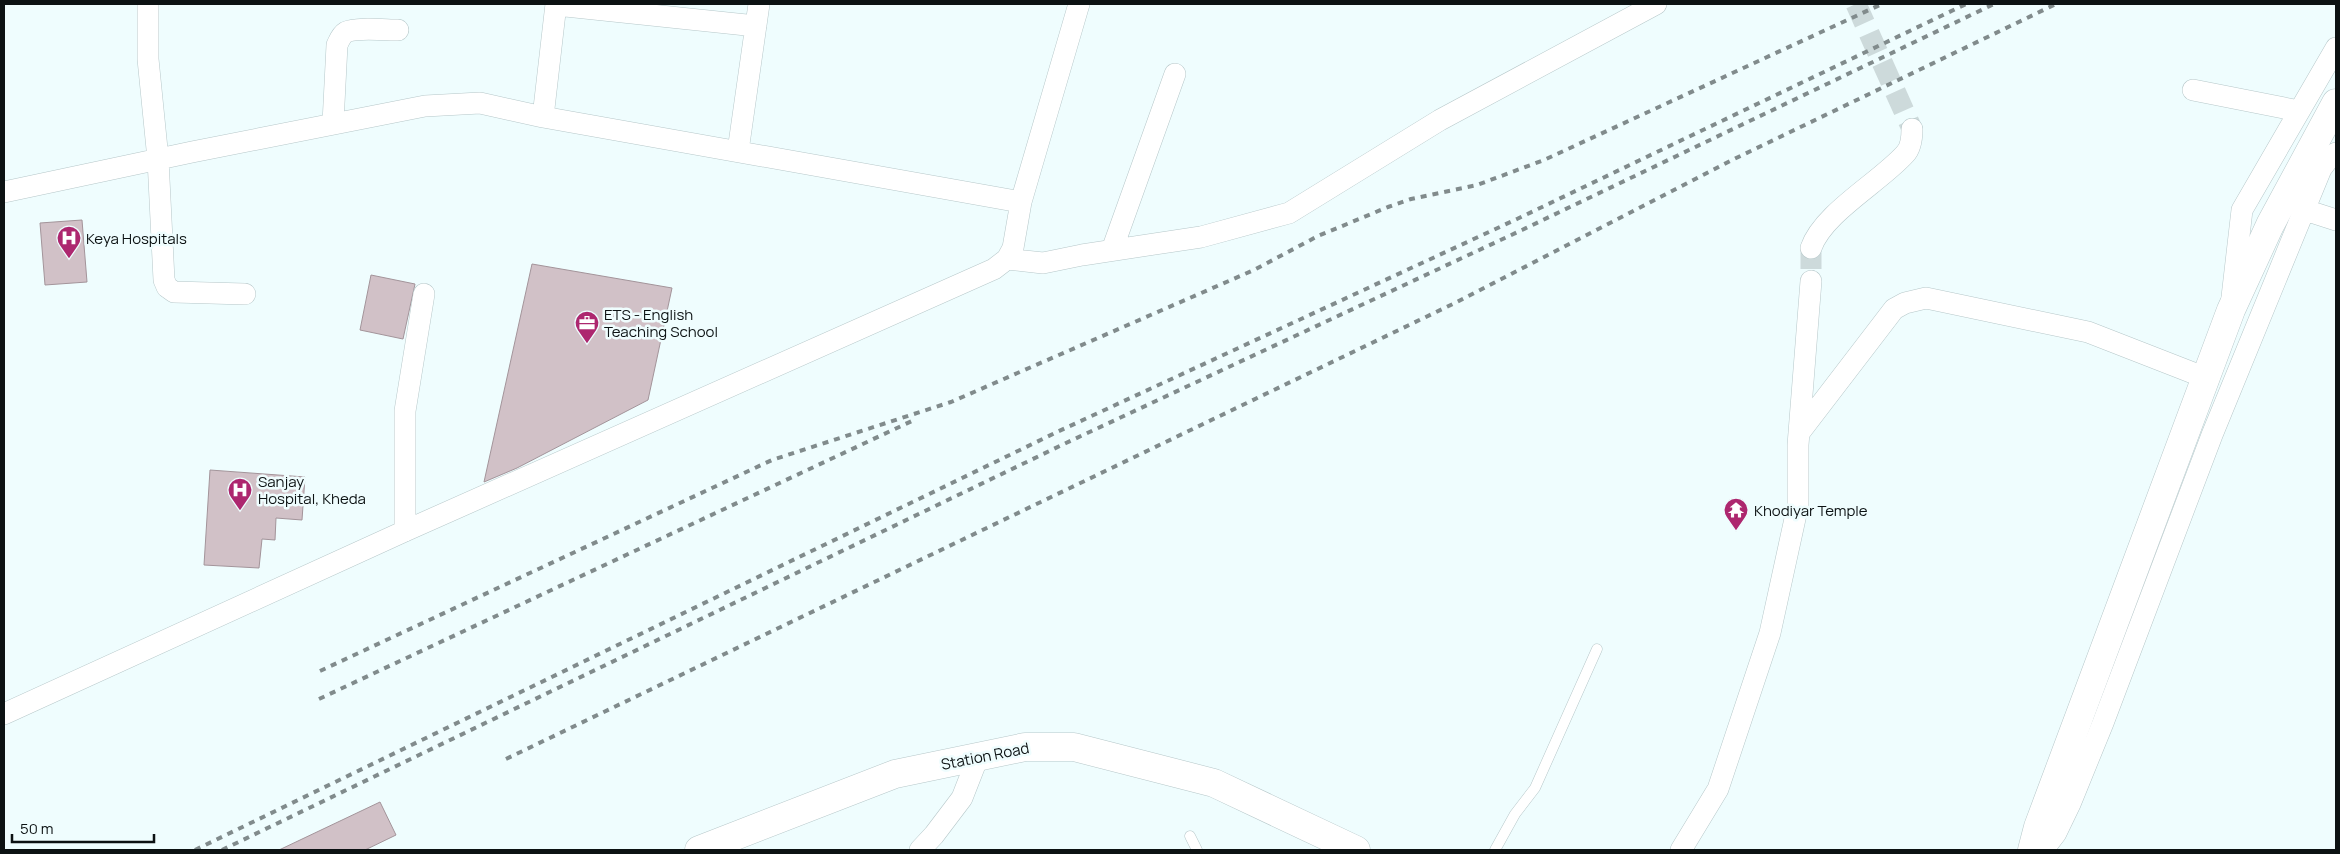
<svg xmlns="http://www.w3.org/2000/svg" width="2340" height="854" font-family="Manrope,sans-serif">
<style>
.building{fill:#d1c1c7;stroke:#a3949a}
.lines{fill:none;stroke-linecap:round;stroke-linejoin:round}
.street-tunnel{stroke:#cddadb;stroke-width:21;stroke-dasharray:21 11;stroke-linecap:butt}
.lane-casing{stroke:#b6c7c9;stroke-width:11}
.street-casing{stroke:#b6c7c9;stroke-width:22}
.primary-casing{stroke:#b6c7c9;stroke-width:29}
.lane{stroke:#fff;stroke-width:10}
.street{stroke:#fff;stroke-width:21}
.primary{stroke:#fff;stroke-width:28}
.rail{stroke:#818b8c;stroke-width:4;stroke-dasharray:6 6;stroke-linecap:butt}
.labels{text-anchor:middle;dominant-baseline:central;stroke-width:5;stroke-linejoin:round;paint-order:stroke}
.poi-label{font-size:15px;fill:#0c1213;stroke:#effdfe;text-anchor:start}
.street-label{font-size:15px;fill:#0c1213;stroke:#effdfe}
</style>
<rect width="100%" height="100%" fill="#effdfe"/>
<path class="building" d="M82 220 87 282 45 285 40 223Z
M532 264 672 288 648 400 517 468 484 482Z
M371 275 415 284 403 339 360 330Z
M210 470 305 477 302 520 276 518 275 540 262 539 259 568 204 565Z
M380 802 396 835 365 850H279Z"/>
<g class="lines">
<path class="street-tunnel" d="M1856 4 1912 129
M1811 248V281"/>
<defs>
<path id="lane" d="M1190 836 1197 850
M1495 850 1515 814 1535 788 1597 649"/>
<path id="street" d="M148 4V59L158 159 164 280 167 287 174 292 245 294
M556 5 756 26
M2193 90 2299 111
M543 117 556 4
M333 123 337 45C339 41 341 35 346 32 356 27 386 30 398 30
M738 151 759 4
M4 192 192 152 425 106 480 103 543 117 1021 202
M2305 210 2336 220
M1811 248C1823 213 1880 182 1905 154 1911 148 1912 138 1912 129
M1112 250 1175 74
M1007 259 1043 263 1082 255 1201 237 1289 213 1440 120 1656 4
M2232 297 2242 210 2336 48
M1799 433 1894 309 1905 303 1926 298 2088 332 2206 378
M405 531V411L424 294
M4 714 405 531 994 269 1007 259 1013 248 1021 202 1079 4
M920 850 934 835 962 798 978 757
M1681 850 1718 789 1770 633 1798 505V445L1811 281
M2043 850 2056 833 2070 804 2103 723 2212 435 2321 169 2330 157 2336 153"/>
<path id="primary" d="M699 850 895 774 1025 747H1074L1214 783 1356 850
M2032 850 2038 827 2231 310 2270 225 2336 103"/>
</defs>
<use href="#lane" class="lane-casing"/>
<use href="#street" class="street-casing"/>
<use href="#primary" class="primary-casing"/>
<use href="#lane" class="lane"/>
<use href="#street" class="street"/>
<use href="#primary" class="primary"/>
<path class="rail" d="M320 671 772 460 951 402 1254 270 1318 236 1388 207 1411 199 1477 185 1544 160 1882 4
M319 699 914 420
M506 759 1457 302 1730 161 2056 4
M195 850 1057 432 1517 219 1966 4
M222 850 1066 443 1522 230 1994 4"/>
</g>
<defs>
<symbol id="hospital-pin" viewBox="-11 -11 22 30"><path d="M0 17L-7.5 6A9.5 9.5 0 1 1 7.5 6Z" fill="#ad276f" stroke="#effdfe"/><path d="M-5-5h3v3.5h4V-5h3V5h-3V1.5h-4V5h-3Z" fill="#fff"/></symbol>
<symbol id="office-pin" viewBox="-11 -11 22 30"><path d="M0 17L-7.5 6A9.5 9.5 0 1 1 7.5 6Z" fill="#ad276f" stroke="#effdfe"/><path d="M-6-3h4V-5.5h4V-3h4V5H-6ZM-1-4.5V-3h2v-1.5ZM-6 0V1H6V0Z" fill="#fff"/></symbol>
<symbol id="temple-pin" viewBox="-11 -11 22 30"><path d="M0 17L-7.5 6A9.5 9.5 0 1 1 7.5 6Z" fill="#ad276f" stroke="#effdfe"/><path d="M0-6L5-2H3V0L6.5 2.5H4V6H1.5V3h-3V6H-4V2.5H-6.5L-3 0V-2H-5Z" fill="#fff"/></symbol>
</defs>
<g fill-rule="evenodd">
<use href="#hospital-pin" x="55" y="224" width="28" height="38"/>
<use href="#office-pin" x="573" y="309" width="28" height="38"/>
<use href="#hospital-pin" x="226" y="476" width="28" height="38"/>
<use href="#temple-pin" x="1722" y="496" width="28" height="38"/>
</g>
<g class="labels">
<g class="poi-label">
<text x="86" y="238">Keya Hospitals</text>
<text x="604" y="314">ETS - English<tspan x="604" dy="17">Teaching School</tspan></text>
<text x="258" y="481">Sanjay<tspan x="258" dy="17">Hospital, Kheda</tspan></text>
<text x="1754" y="510">Khodiyar Temple</text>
</g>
<g class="street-label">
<text transform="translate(985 756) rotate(-11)">Station Road</text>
</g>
</g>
<rect width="2340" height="854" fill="none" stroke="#0c1213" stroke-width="10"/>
<path d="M12 834v8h142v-8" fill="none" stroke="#0c1213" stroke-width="2.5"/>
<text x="20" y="834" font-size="15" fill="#0c1213" stroke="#effdfe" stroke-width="4" paint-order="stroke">50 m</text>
</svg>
